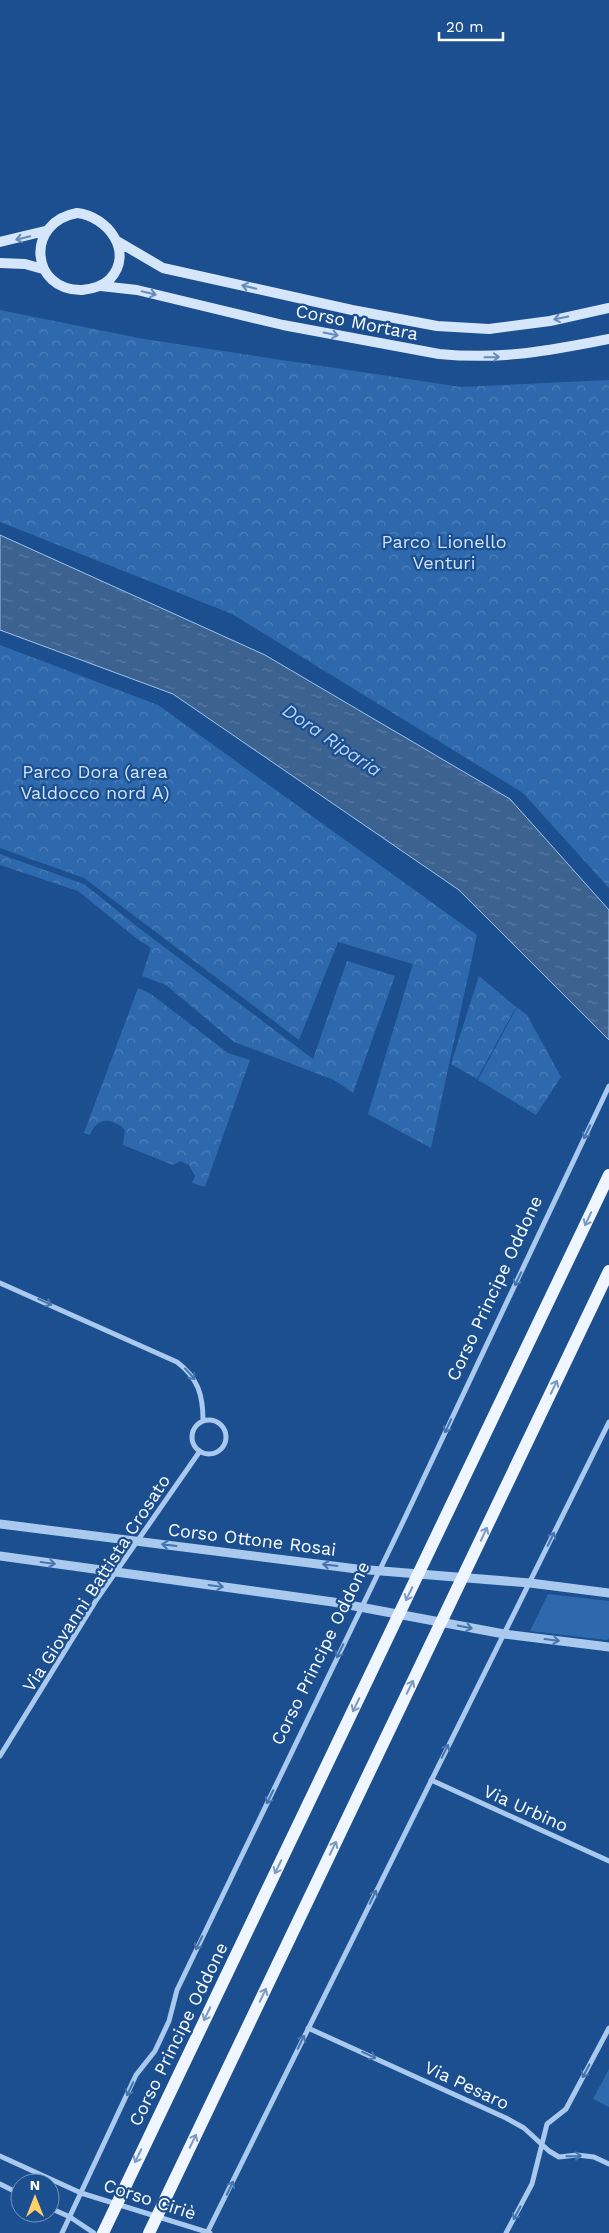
<svg xmlns="http://www.w3.org/2000/svg" width="609" height="2233" font-family="'Work Sans',sans-serif">
<style>
.grass{fill:#2e69ad}
.park{fill:url(#park-crowns)}
.water{fill:url(#water-ripples);stroke:#9cc4f0}
.lines{fill:none;stroke-linecap:round;stroke-linejoin:round}
.minor{stroke:#a9c9ee;stroke-width:5}
.tertiary{stroke:#a9c9ee;stroke-width:9}
.secondary{stroke:#d6e6fa;stroke-width:10}
.primary{stroke:#f0f6ff;stroke-width:12}
.oneway{stroke:#668bba}
.oneway2{stroke:#4674ac}
.oneway3{stroke:#7b9ac1}
.labels{text-anchor:middle;dominant-baseline:central;stroke-width:4.5;stroke-linejoin:round;paint-order:stroke}
.street-label{font-size:18px;fill:#fff;stroke:#1b4f8f}
.park-label{font-size:18px;fill:#cfe3fa;stroke:#1b4f8f}
.water-label{font-size:19px;font-style:italic;fill:#b5d3f5;stroke:#1b4f8f}
</style>
<defs>
<pattern id="park-crowns" width="20" height="18" patternUnits="userSpaceOnUse" patternTransform="scale(1.25)"><rect width="20" height="18" fill="#2e69ad"/><path d="M2 6a3 3 0 1 1 6 0M12 15a3 3 0 1 1 6 0" fill="none" stroke="#4d80b9"/></pattern>
<pattern id="water-ripples" width="26" height="14" patternUnits="userSpaceOnUse" patternTransform="scale(1.25)"><rect width="26" height="14" fill="#3c6290"/><path d="M2 4q2-2 4 0t4 0M15 11q2-2 4 0t4 0" fill="none" stroke="#597aa1"/></pattern>
</defs>
<rect width="100%" height="100%" fill="#1b4f8f"/>
<path class="grass" d="M548 1594 609 1601V1638L607 1640 530 1631Z
M609 2069V2107L593 2099Z"/>
<path class="park" d="M0 310 144 339 461 387 609 380V888L523 793 232 614 0 522Z
M0 645 158 705 477 935 431 1148 368 1114 413 964 338 942 299 1040 84 878 0 848Z
M0 854 84 884 139 928 313 1059 347 961 395 976 353 1093 334 1080 234 1042 166 985 142 976 151 948 136 938 78 891 0 865Z
M479 976 516 1007 477 1079 451 1064Z
M138 988 151 994 228 1053 250 1060 205 1187 192 1183 195 1176 189 1165 180 1161 173 1165 123 1145 125 1130C113 1118 97 1116 90 1135L84 1133Z
M517 1007 527 1015 561 1077 536 1115 478 1080Z"/>
<path class="water" d="M0 535 265 655 510 799 609 910V1040L459 890 173 694 0 630Z"/>
<g class="lines">
<path class="minor" d="M0 1283 177 1362C198 1378 203 1395 203 1420
M192 1437a17 17 0 1 1 34 0a17 17 0 1 1-34 0Z
M0 1756 97 1599 200 1451
M431 1780 609 1861
M308 2028 506 2118 524 2128 549 2151 559 2157 577 2155 594 2157 609 2164
M0 2156 81 2193 210 2233
M0 2184 20 2194
M50 2208 70 2217 94 2233
M62 2233 136 2075 155 2051 169 2021 177 1990 401 1526 609 1086
M207 2233 609 1422
M506 2233 532 2184 547 2124 566 2109 609 2028"/>
<path class="tertiary" d="M0 1524 357 1569 530 1583 609 1593
M0 1556 333 1602 504 1634 609 1647"/>
<path class="secondary" d="M77 213C107 216 135 252 110 279 102 287 92 289 82 290 30 291 25 222 77 213Z
M117 241 163 268 352 310 437 326 489 329 550 321 609 308
M0 242 45 231
M0 263 25 264 43 269
M101 286 137 290 283 325 439 354C501 360 549 351 609 339"/>
<path class="primary" d="M103 2233 609 1175
M149 2233 609 1271"/>
</g>
<defs><path id="oneway-shaft" d="M-6 0H5M1.5-3L5.5 0L1.5 3" fill="none" stroke-width="1.6" stroke-linecap="round" stroke-linejoin="round" transform="scale(1.25)"/></defs>
<g class="oneway">
<use href="#oneway-shaft" transform="translate(23 238) rotate(167)"/>
<use href="#oneway-shaft" transform="translate(249 287) rotate(-167)"/>
<use href="#oneway-shaft" transform="translate(149 293) rotate(13)"/>
<use href="#oneway-shaft" transform="translate(561 318) rotate(168)"/>
<use href="#oneway-shaft" transform="translate(331 334) rotate(11)"/>
<use href="#oneway-shaft" transform="translate(492 357) rotate(-1)"/>
</g>
<g class="oneway2">
<use href="#oneway-shaft" transform="translate(587 1132) rotate(115)"/>
<use href="#oneway-shaft" transform="translate(518 1279) rotate(115)"/>
<use href="#oneway-shaft" transform="translate(45 1302) rotate(24)"/>
<use href="#oneway-shaft" transform="translate(190 1374) rotate(48)"/>
<use href="#oneway-shaft" transform="translate(448 1426) rotate(115)"/>
<use href="#oneway-shaft" transform="translate(551 1539) rotate(-64)"/>
<use href="#oneway-shaft" transform="translate(169 1545) rotate(-173)"/>
<use href="#oneway-shaft" transform="translate(48 1563) rotate(8)"/>
<use href="#oneway-shaft" transform="translate(330 1565) rotate(-173)"/>
<use href="#oneway-shaft" transform="translate(216 1586) rotate(8)"/>
<use href="#oneway-shaft" transform="translate(465 1627) rotate(11)"/>
<use href="#oneway-shaft" transform="translate(552 1640) rotate(7)"/>
<use href="#oneway-shaft" transform="translate(340 1651) rotate(116)"/>
<use href="#oneway-shaft" transform="translate(445 1751) rotate(-64)"/>
<use href="#oneway-shaft" transform="translate(270 1797) rotate(116)"/>
<use href="#oneway-shaft" transform="translate(373 1897) rotate(-64)"/>
<use href="#oneway-shaft" transform="translate(199 1943) rotate(116)"/>
<use href="#oneway-shaft" transform="translate(301 2042) rotate(-64)"/>
<use href="#oneway-shaft" transform="translate(369 2055) rotate(25)"/>
<use href="#oneway-shaft" transform="translate(586 2071) rotate(118)"/>
<use href="#oneway-shaft" transform="translate(130 2089) rotate(115)"/>
<use href="#oneway-shaft" transform="translate(574 2156) rotate(-1)"/>
<use href="#oneway-shaft" transform="translate(230 2188) rotate(-64)"/>
<use href="#oneway-shaft" transform="translate(517 2213) rotate(118)"/>
</g>
<g class="oneway3">
<use href="#oneway-shaft" transform="translate(588 1219) rotate(115)"/>
<use href="#oneway-shaft" transform="translate(554 1387) rotate(-65)"/>
<use href="#oneway-shaft" transform="translate(484 1534) rotate(-65)"/>
<use href="#oneway-shaft" transform="translate(409 1594) rotate(116)"/>
<use href="#oneway-shaft" transform="translate(410 1687) rotate(-64)"/>
<use href="#oneway-shaft" transform="translate(356 1705) rotate(116)"/>
<use href="#oneway-shaft" transform="translate(333 1848) rotate(-64)"/>
<use href="#oneway-shaft" transform="translate(278 1867) rotate(116)"/>
<use href="#oneway-shaft" transform="translate(263 1995) rotate(-64)"/>
<use href="#oneway-shaft" transform="translate(207 2014) rotate(116)"/>
<use href="#oneway-shaft" transform="translate(193 2141) rotate(-64)"/>
<use href="#oneway-shaft" transform="translate(138 2156) rotate(116)"/>
</g>
<g class="labels">
<g class="street-label">
<text transform="translate(357 322) rotate(11)">Corso Mortara</text>
<text transform="translate(494 1288) rotate(-65)">Corso Principe Oddone</text>
<text transform="translate(252 1539) rotate(7)">Corso Ottone Rosai</text>
<text transform="translate(96 1583) rotate(-57)">Via Giovanni Battista Crosato</text>
<text transform="translate(320 1653) rotate(-64)">Corso Principe Oddone</text>
<text transform="translate(526 1808) rotate(24)">Via Urbino</text>
<text transform="translate(178 2034) rotate(-64)">Corso Principe Oddone</text>
<text transform="translate(467 2085) rotate(25)">Via Pesaro</text>
<text transform="translate(150 2199) rotate(18)">Corso Ciriè</text>
</g>
<g class="park-label">
<text x="444" y="541">Parco Lionello<tspan x="444" dy="21">Venturi</tspan></text>
<text x="95" y="771">Parco Dora (area<tspan x="95" dy="21">Valdocco nord A)</tspan></text>
</g>
<g class="water-label">
<text transform="translate(332 740) rotate(34)">Dora Riparia</text>
</g>
</g>
<g transform="translate(35 2198)"><circle r="24" fill="#1b4f8f" stroke="#7695bc"/>
<path d="M0-4L9 19L0 12L-9 19Z" fill="#ffd166"/>
<text y="-8" font-size="14" font-weight="bold" text-anchor="middle" fill="#ffffff">N</text>
</g>
<path d="M439 32v8h64v-8" fill="none" stroke="#ffffff" stroke-width="2.5"/>
<text x="446" y="32" font-size="15" fill="#ffffff" stroke="#1b4f8f" stroke-width="4" paint-order="stroke">20 m</text>
</svg>
